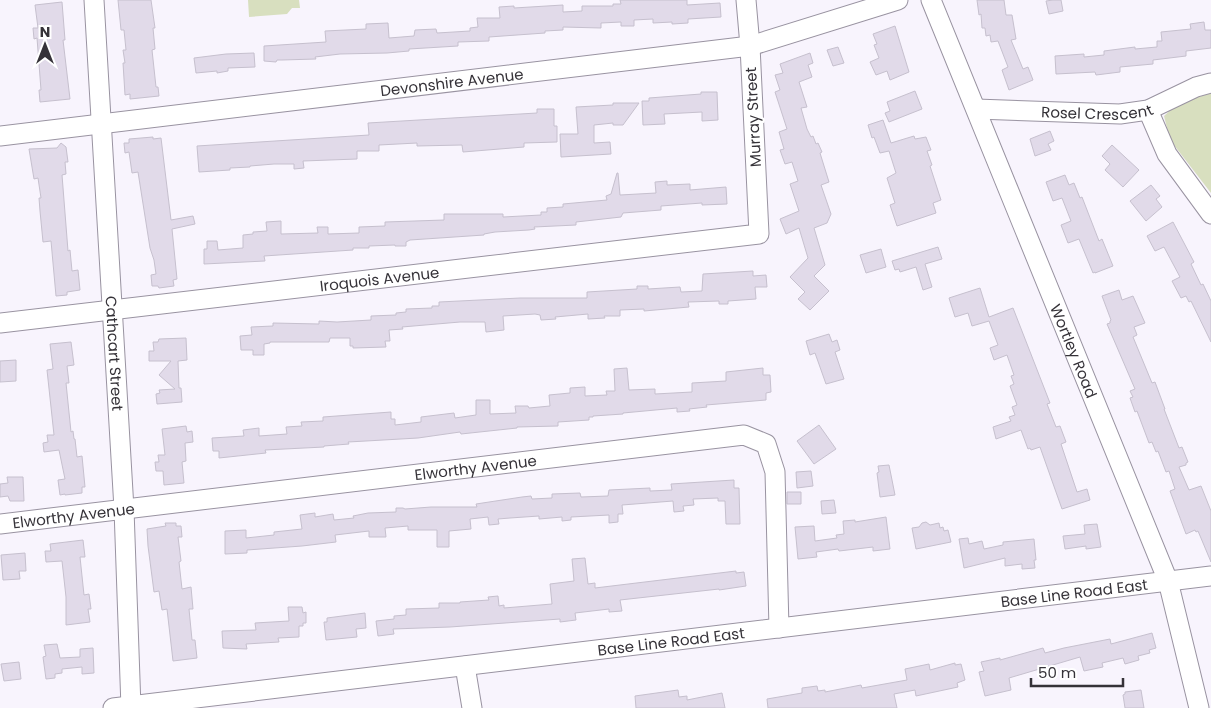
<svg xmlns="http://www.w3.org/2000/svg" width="1211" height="708" font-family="Poppins,sans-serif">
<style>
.green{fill:#d8dfbf}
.building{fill:#e1dae9;stroke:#c6c0ce}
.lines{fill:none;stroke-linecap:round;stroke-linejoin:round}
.minor-casing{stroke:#9993a1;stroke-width:21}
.minor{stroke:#fff;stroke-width:19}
.labels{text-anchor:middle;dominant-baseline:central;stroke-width:4.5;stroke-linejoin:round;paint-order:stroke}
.street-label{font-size:15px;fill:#353238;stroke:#fff}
</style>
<rect width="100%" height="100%" fill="#f8f4fd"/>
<path class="green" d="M248 0H299L300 8H292L287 14 249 17Z
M1211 93V193L1170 140 1164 116 1177 104Z"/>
<path class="building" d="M118 0H151L155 28H153L155 49 152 50 156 87H158L159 96 130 99V94L125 95 123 63H125L123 50H126L124 30H121Z
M620 0H687V5L720 3 721 17 688 19V23L672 24V22L653 23V19L634 20V26H621V22L601 23V28L563 27V30L545 31V33L489 37V41L458 42V46L409 49V51L387 53 340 54 315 57 316 59 282 60H277L276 62 264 61V46L326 42 325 31 366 29V24L388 23 389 38 414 36 415 30 436 29 437 33 470 31V28L478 27 477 18H500L499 7 514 6V8L563 5V12L582 11V6H613V4H621Z
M977 0H1004L1006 15H1012L1016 39 1011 40 1023 69 1028 67 1033 80 1009 90 1002 70 1008 67 998 41 991 42 990 35 986 36 985 28H982L981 14 979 15Z
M1053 0H1061L1063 11 1049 14 1046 1Z
M62 2 65 40H63L70 99 40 102 39 90H41L37 38 34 39 33 28H38L35 5Z
M1204 22 1205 30H1211V48L1186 51V56L1153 60V64L1120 67V72L1096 75 1095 72 1056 74 1055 56 1084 54V57L1104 55V51L1135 47V49L1157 47V41H1162L1161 32 1191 29 1190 24Z
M895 26 909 72 890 80 887 71 876 75 870 62 879 58 874 45 877 44 873 34Z
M838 47 844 63 833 66 827 50Z
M254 53 255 67 228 68V71L217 73V71L196 73 194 58 226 54Z
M810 53 813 63 808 65 812 77 799 82 807 107 801 108 807 129 811 137 813 136 816 144 818 143 822 152 820 153 829 182 821 185 831 214 827 223 814 228 825 265 814 276 829 291 810 310 798 299 805 292 790 277 808 258 799 228 786 234 780 219 799 211 790 184 798 181 792 162 785 164 780 150 784 149 779 132 787 129 775 92 780 90 775 75 783 73 780 64Z
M915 91 922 109 889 122 885 113 890 111 887 102Z
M701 92H717L718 120 702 121V112L664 114 665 124 643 125 642 101H649V98L701 94Z
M613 103H639L623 125H613V123L594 125V143L610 142 611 154 561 157 560 134H578L576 107 613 105Z
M537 109H554V126H557V142L524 143V147L463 152 462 145 417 146V143L379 145V151H357V159L303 161 304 168 294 169V164H274L250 166V167L230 168V170L199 172 197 146 369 135 368 123 537 113Z
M883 120 891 143 914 136 915 139 926 137 931 150 927 151 932 165 930 166 941 200 933 203 936 213 897 226 890 205 895 203 887 178 896 173 889 151 880 153 874 137 872 138 868 125Z
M1050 131 1054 141 1048 144 1051 150 1035 156 1030 139Z
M153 137V139L161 138 171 220 193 216 195 224 172 229 177 279 173 280 174 286 159 288 158 286H152L151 275 156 274 154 260 150 248 138 172 132 173 129 152 125 153 124 143H129V139Z
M61 143 66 147 68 162H65L66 174 62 175 68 251 70 250 72 271 78 270 80 290 67 292V295L56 296 51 241 43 242 40 211 39 198H41L38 178 34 179 29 149 57 148Z
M1112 145 1139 170 1123 187 1105 170 1110 164 1102 156Z
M617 173H618L620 195 656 193 655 182 667 181V185L690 184V190L726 187 727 204 702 205V203L661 206V210L623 213 621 217 576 222V225L534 227 535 229 529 230 495 232 484 234V235L410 240 406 242V246H395V245L369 246V248H353V250L264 256 265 261 204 264V249H207V241H217L218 250 243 248V235L253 234V232L267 231 266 222 281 221V234L318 233 317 227H328V234L359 233V227L385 226V222L444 220V214H503V217L541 215V212H547V208L563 207V204L607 200 606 196 611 194Z
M1065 175 1069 185 1074 183 1080 198 1082 197 1099 241 1102 239 1113 266 1095 273V272L1093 273 1079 239 1068 243 1061 225 1071 221 1062 198 1053 201 1046 182Z
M1151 185 1160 196 1156 199 1162 207 1146 221 1130 201Z
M1173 222 1194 262 1191 264 1201 285 1203 284 1211 301V342L1191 301 1189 302 1186 296 1181 298 1172 281 1180 277 1164 247 1155 251 1147 236Z
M938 247 942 259 925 264 932 287 923 290 916 267 900 272 899 269 895 270 892 261Z
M881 249 886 267 866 273 860 255Z
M753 271V276L766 275 767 287H755L756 299 728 301V304H719V301L688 302 689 307 644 311V309L620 310V316H604L605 318 588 319V314L555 317 556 319 541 320 540 315 535 314 503 316 504 330 486 332 485 322H460L402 327 403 329 389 330 390 341H385L386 347 353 348V346H350V338H330L329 342H270V343L264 344V355H253V350H241L240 336 252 335 251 327 273 326V323L319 324V321L337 322 371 320V316L396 315V313L406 312V309L432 308V306H439V302L520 298H587V292L637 289V286H648V289L680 287 681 292 702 291 703 274Z
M980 288 989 317 1013 308 1050 403 1047 404 1056 427 1060 426 1066 442 1061 444 1077 492 1087 489 1090 500 1062 509 1040 447 1031 450 1030 448 1028 449 1021 430 996 439 993 427 1011 421 1009 417 1015 415 1012 407 1017 405 1010 386 1014 384 1011 376 1014 375 1007 355 994 360 990 348 998 345 989 321 972 326 968 313 955 317 949 298Z
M1119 290 1122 300 1133 296 1145 323 1134 327 1137 335 1133 337 1152 383 1155 382 1165 409H1164L1179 448 1182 447 1188 462 1186 463V465L1179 467 1189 490 1201 486 1211 511V562L1198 531 1196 532 1195 530 1186 534 1170 491 1175 489 1169 471 1166 472 1158 451 1156 452 1152 442 1149 443 1137 411 1135 412 1130 398 1133 397 1130 391 1135 389 1107 324 1110 323V321L1111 320 1102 296Z
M829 334 832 342 837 340 840 350 835 352 844 379 826 384 815 353 810 355 806 341Z
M186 338 187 360 178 361 179 388H181L182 402 157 404 156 394 160 393 159 390 175 389 159 375 171 361H149V351H154L153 342H158L159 339Z
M71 342 74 365 67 366 69 383H66L71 432 73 431 74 439H75L77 457 82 456 85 487H82V493L65 495V494L60 495 58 480 65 479 59 450 44 452 43 443 48 442 47 435H54L47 370 53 369 50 344Z
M16 360V381L0 382V361Z
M627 368 629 390 655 389V394L692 392V383L726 381V372L763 368V375H770L771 392 766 393V400L706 405 707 407 689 409 690 411 677 412V408L623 413V414L593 416V417H589V420L558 422V426L517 427V428L461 434 460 432 418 438 366 441 348 442 349 444 324 446V447L265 450 266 453 219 458V451H213L212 438 244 436 243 430 259 428V436L287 434 286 427 302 426 301 422 323 421V417L391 412V419H395V425L421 422V417L454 413 455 418 476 415V400H490V414L516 413 515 406H528L529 408 550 406 549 395 570 393V388L585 387V396L607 395 606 391H615L614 369Z
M819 425 836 449 814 464 797 441Z
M186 426 187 432 192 431 193 442 185 443 186 461 182 462 184 483 164 485 163 471H156L155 462H159L158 455H165L162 429Z
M889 465 895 495 880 497 877 473 879 472 878 466Z
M811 471 813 486 797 488 796 472Z
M7 477H23L24 501H10L8 496 0 497V484L8 483Z
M734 480V488H739L740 524H726L725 501H718V498L693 499 694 505 683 506 684 511 674 512 673 501 622 505 623 514H618V522L609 523V515L571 517V520L562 521V517L539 519V516L510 518 498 519 499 524 489 525 488 517 470 519 471 529 449 531V547H437V530H408V526L385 528 386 537H369V531L335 535 336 542 302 546 247 550V553L225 554V531L246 530V538L274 535V532L302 529 300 515 315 513V517L333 514 334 520 354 518 353 516 368 513 396 512V508H403L405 509 431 507H477L476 504 522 497 531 496 532 499 552 498V494L580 493 581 497 608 496 609 490 650 488V491L672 490 671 484Z
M787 492H801V504H787Z
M834 500 836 513 822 514 821 501Z
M886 517 890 549 873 551V547L839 551 838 549 816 552 817 557 798 559 795 527 814 526 815 541 837 538 836 535 844 534 843 521 855 520V522Z
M926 522 930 525 939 523 940 528 943 527 944 531 948 530 951 542 916 549 912 528 919 527 922 523Z
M165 523H176V526H181L182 537H178L181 561 179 562 182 589 191 587 193 609H189L192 640H195L197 658 173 661 167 609 162 610 159 591 154 592 148 546 147 529 166 526Z
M1097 524 1101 547 1086 549V546L1065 549 1063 536 1085 534 1084 525Z
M968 538 969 544 982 541 984 549 1003 545V542L1034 539 1036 560H1034L1035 568 1022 569V564L1005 566V558L964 568 959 539Z
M83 540 85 557H80L84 595 89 594 91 609H88L90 622 66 625V597L62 561 46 562 45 551H51L50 544Z
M25 553 26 571H19L20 579 3 580 1 555Z
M585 558 588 584 595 583V588L736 571V573L744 572 746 586 719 590V589L620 600 622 611 609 612V609L575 613 576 620 560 622V619L450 627 393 629 394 634 378 636 376 621 394 619V616L406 615V609L439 608V603H460V602L489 600 488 597 498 596 499 606 504 605V608L552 604 550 584 574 581 572 559Z
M288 607H302L303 613 306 612V623H303V626H299V637L278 638 279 642 246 644 247 649 223 648 222 631 256 630 255 623 289 621Z
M365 613 366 628 356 629 357 637 326 640 324 622H327V618Z
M1152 633 1156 648 1149 650 1150 653 1138 656 1139 660 1125 664 1123 658 1102 663 1103 667 1084 671 1080 657 1009 678 1011 690 985 696 979 672 984 671 981 662 1000 658V660L1043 648 1045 653 1064 648 1110 639 1111 644Z
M57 644 60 658 80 657V649L93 648 94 673 82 674V667L62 669V673L55 674V678L46 679 43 657 46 656 44 645Z
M19 662 21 679 4 681 1 664Z
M955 663V665L961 664 965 680 957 683 958 687 916 696 915 690 894 694 897 708H768L767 699 802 693V688L817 686 818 691 825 690V692L861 685 862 688 907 680 905 669 929 664 930 670Z
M678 690 679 697 687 696V700L722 693 725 708H636L635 696Z
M1141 690 1144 708H1125L1123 695 1125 694V692Z"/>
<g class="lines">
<defs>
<g id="minor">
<path id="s1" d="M94 0 124 509 131 708"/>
<path id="s2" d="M931 0 1168 581 1199 708"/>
<path id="s3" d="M976 109 1120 114 1148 110 1196 87 1211 83"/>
<path d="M1148 110 1167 154 1211 214"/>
<path id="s4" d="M0 136 750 46 898 0"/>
<path id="s5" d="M0 323 759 234 750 46 746 0"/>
<path id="s6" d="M0 524 744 435 766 444 775 472 779 628"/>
<path d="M465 666 472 708"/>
<path id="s7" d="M113 708 1211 576"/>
</g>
</defs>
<use href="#minor" class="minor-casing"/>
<use href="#minor" class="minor"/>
</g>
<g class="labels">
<g class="street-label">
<text stroke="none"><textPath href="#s4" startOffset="455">Devonshire Avenue</textPath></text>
<text stroke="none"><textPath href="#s3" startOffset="121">Rosel Crescent</textPath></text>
<text transform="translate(753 117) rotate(-93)">Murray Street</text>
<text stroke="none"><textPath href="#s5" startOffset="382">Iroquois Avenue</textPath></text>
<text stroke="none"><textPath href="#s2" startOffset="379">Wortley Road</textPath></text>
<text stroke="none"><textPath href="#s1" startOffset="354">Cathcart Street</textPath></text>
<text stroke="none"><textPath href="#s6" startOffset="479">Elworthy Avenue</textPath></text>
<text stroke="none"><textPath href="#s6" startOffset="74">Elworthy Avenue</textPath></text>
<text stroke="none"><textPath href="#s7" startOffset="968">Base Line Road East</textPath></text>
<text stroke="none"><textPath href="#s7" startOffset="562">Base Line Road East</textPath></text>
</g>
</g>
<g transform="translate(45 45)" stroke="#ffffff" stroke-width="4" paint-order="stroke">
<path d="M0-4L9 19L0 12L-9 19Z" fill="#353238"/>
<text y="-8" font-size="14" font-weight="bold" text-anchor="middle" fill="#353238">N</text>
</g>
<path d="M1031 678v8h92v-8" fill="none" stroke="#353238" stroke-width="2.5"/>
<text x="1038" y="678" font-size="15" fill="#353238" stroke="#ffffff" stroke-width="4" paint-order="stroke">50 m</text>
</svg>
